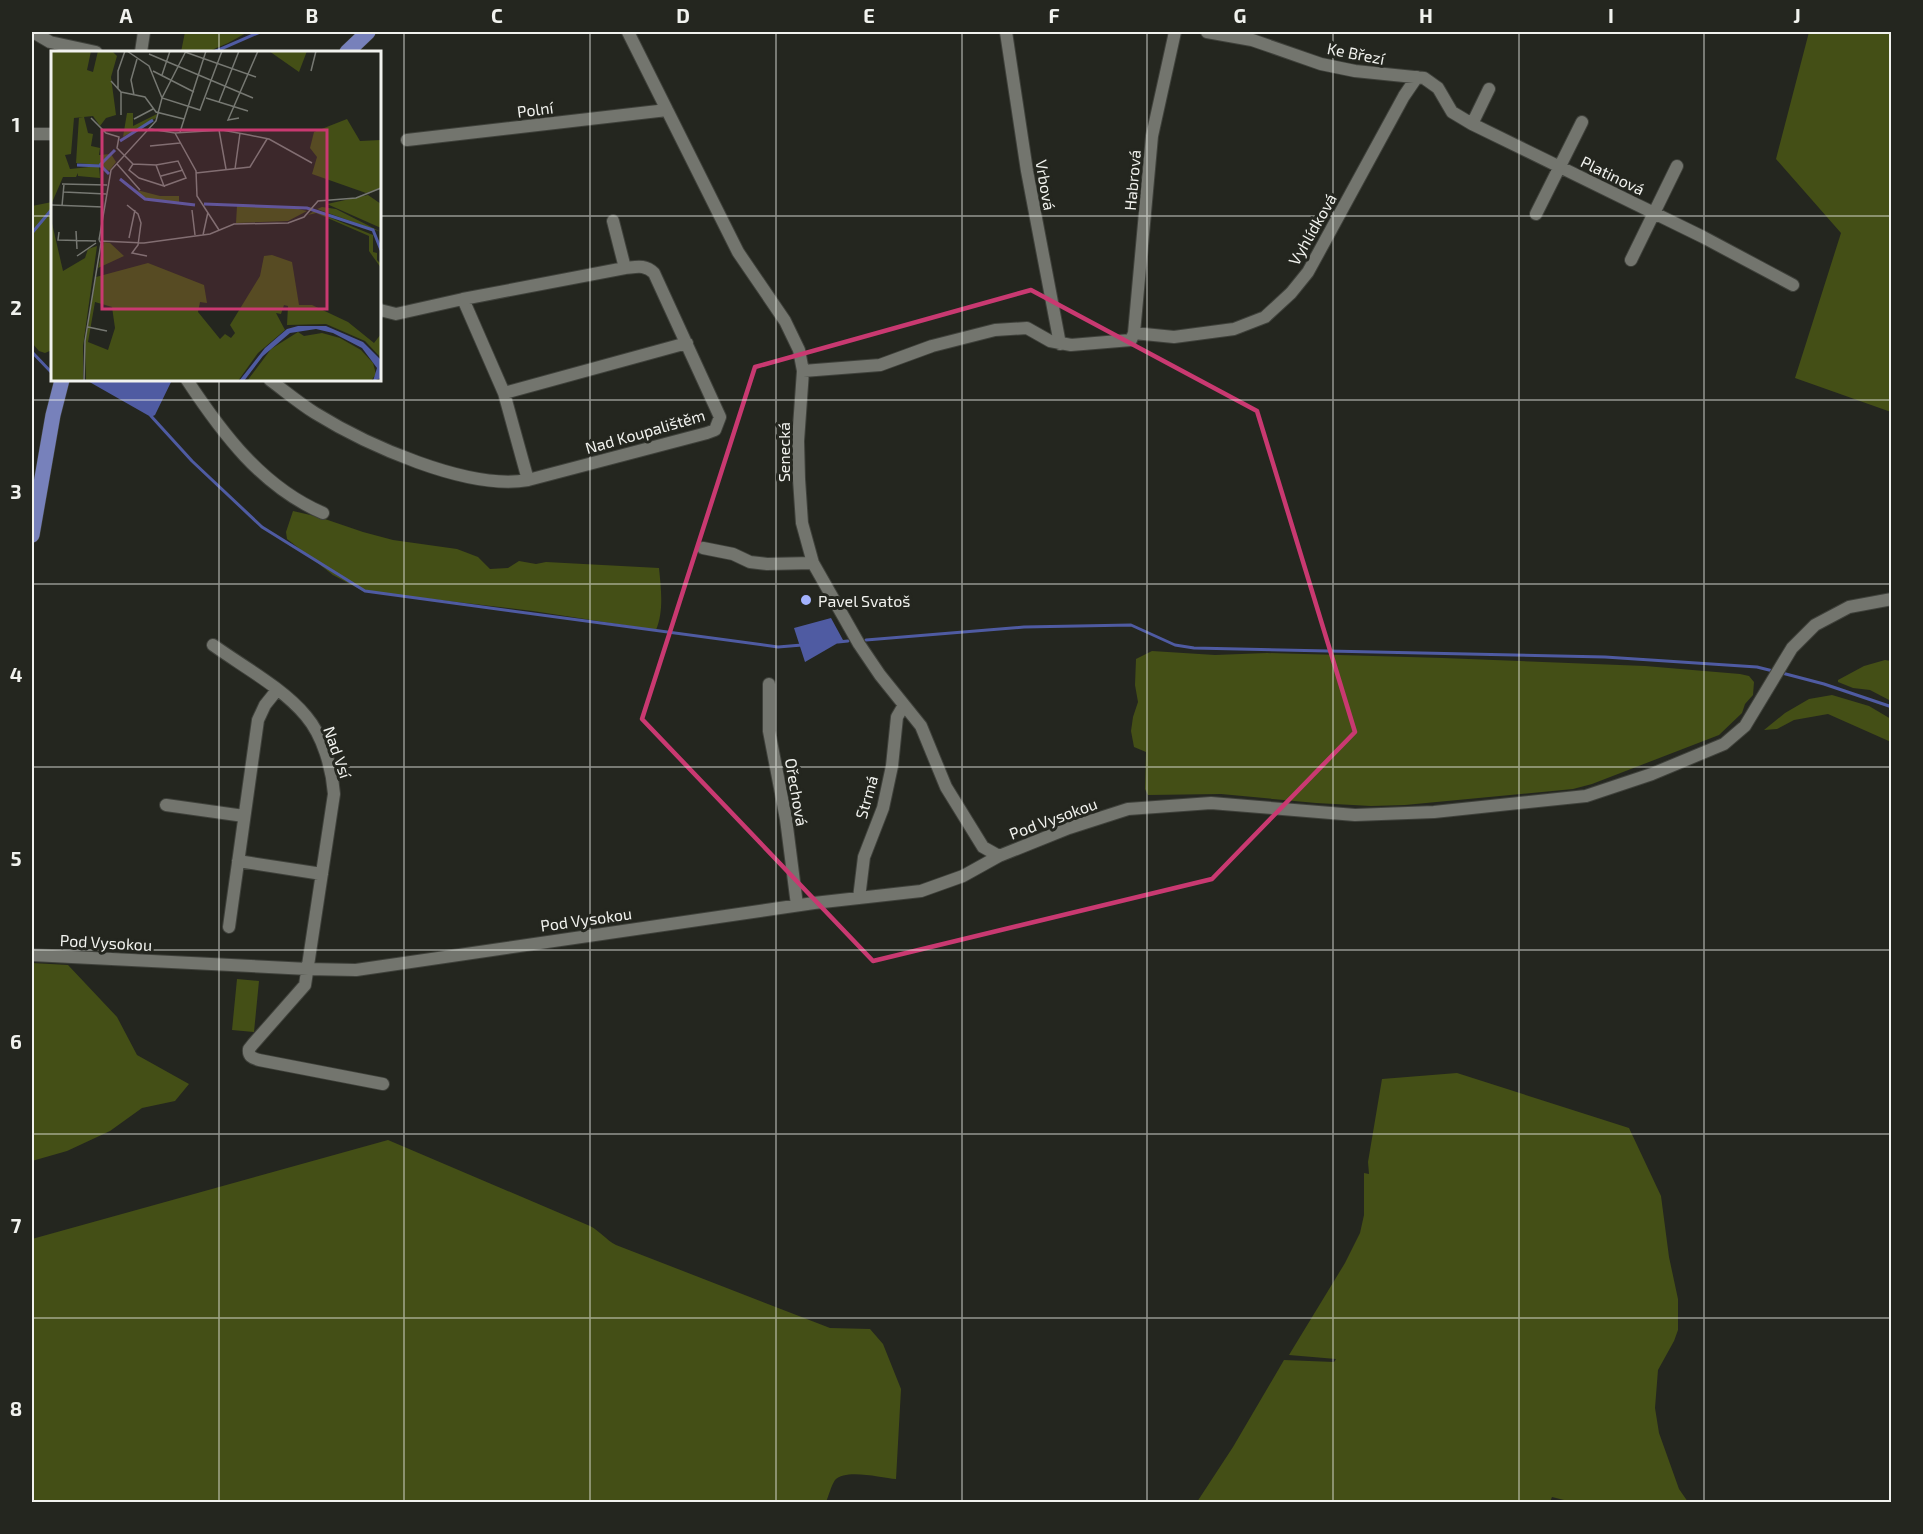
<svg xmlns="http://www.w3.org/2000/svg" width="1923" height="1534" font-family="'Exo 2',sans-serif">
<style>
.green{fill:#444f16}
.water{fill:#4f5ba2}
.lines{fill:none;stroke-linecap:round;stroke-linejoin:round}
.stream{stroke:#4f5ba2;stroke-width:3}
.minor-casing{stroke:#3f413b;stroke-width:14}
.major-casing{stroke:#3f413b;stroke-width:16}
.minor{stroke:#73756e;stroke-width:12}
.major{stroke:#7781bb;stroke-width:15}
.marked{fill:none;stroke:#c93971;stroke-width:4.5;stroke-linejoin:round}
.grid{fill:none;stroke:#f1f2ee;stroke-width:1.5;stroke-opacity:0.55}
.poi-dot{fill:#a3b2fd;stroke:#24261f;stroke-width:2}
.labels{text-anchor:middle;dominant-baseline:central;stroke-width:6;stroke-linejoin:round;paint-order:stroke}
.street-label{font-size:16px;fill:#f1f2ee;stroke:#24261f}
.poi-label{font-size:16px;fill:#f1f2ee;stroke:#24261f;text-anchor:start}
.inset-river{fill:none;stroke:#4f5ba2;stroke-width:3}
.inset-road{fill:none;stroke:#767872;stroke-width:1.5}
.view{fill:#c93971;fill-opacity:0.15;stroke:#c93971;stroke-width:3}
.inset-edge{fill:none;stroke:#f1f2ee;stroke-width:3}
.neatline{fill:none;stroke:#f1f2ee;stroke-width:2}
.grid-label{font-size:20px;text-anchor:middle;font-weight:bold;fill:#f1f2ee}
</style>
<rect width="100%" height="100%" fill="#24261f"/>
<path class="green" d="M185 32H248L228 43 207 52H181Z
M1809 32H1891V412L1795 378 1841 233 1776 159Z
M52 202V350L45 353 39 351 32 343V206Z
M293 511 319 517 363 532 393 540 457 549 478 557 490 569 508 568 519 561 536 564 546 562 659 568C661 588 664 611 656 630L533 611 363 591 333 575 287 539 286 532Z
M1152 651 1215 655 1267 653 1443 658 1645 666 1740 674 1749 676 1754 682 1753 695 1745 704 1742 713 1719 735 1592 784 1573 789 1405 805 1371 806 1316 803 1221 794 1148 795 1145 789 1146 752 1134 747 1131 731 1133 717 1138 702 1135 685 1136 659Z
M1885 660 1891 661V701L1870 690 1853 688 1838 682V680L1864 666Z
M1832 695 1869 706 1891 719V742L1828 714 1794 720 1777 729 1764 730 1785 713 1809 699Z
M32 963 68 965 117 1017 137 1055 189 1084 175 1101 142 1108 110 1131 67 1151 32 1161Z
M237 979 259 981 254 1032 232 1030Z
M1457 1073 1629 1128 1661 1196 1669 1257 1678 1299V1330L1674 1341 1658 1370 1655 1408 1659 1433 1679 1489 1688 1502H1572L1552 1497 1550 1502H1197L1233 1447 1284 1360 1334 1362 1336 1359 1289 1355 1345 1263 1360 1233 1364 1215V1173L1369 1174 1368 1162 1382 1079Z
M388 1140 590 1226C600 1231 606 1240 616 1245L830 1328 870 1329 883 1344 901 1389 896 1479C882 1478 846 1468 835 1480 831 1486 829 1495 826 1502H32V1239Z"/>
<path class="water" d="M86 380H172L155 415 151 417Z
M831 618 843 640 805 662 794 628Z"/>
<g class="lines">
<path class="stream" d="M214 52 260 32
M32 233 52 209
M32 352 52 373
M68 380H75
M151 416 192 461 262 527 365 591 778 647 802 645
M866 640 1024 627 1131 625 1175 645 1194 648 1605 657 1757 667 1773 671
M838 642 848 641
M1782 673 1824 684 1892 707"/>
<defs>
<path id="minor" d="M33 32 50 42 96 52
M628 32 738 252 785 321 799 350 803 371 798 441 799 479 802 523 813 563 859 644 880 675 921 726 946 787 983 847 999 856
M1006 32 1027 171 1060 344
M1207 32 1252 40 1321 64 1355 71 1424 78 1438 88 1452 112 1472 124 1703 237 1793 285
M141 52 144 32
M1472 124 1489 89
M32 134H52
M407 140 667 110
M1536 214 1582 122
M613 221 625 268
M1631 260 1677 166
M463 299 625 268C636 267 645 264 654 273L720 417 715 430 707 433 528 480
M1134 333 1152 136 1175 32
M803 371 880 365 932 346 995 330 1027 328 1050 341 1071 345 1131 340 1134 333 1174 337 1234 329 1265 317 1291 293 1308 272 1404 96 1417 77
M187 380C222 433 262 487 323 513
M270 380C285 391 299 403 315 413 365 444 468 491 528 480L504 393 463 299 396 314 380 310
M504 393 687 343
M703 548 733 554 750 562 767 564 813 563
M213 645C242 666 283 688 306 716 323 736 332 768 334 794L305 985 253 1044 249 1049C248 1056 252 1058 259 1060L383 1084
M769 684V731L786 819 797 905
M166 805 244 816
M238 861 322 874
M859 898 864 857 883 808 892 766 897 717 904 705
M229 927 258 720 265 705 277 690
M32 955 308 969 356 970 814 903 921 891 963 876 999 856 1069 828 1128 809 1211 803 1355 815 1434 812 1586 796 1652 774 1724 744 1745 726 1792 648 1815 625 1849 607 1892 599"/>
<path id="major" d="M347 52 368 32
M32 535 53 415 62 380"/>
</defs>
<use href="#minor" class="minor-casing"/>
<use href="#major" class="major-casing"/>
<use href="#minor" class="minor"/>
<use href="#major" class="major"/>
</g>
<path class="marked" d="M1031 290 1257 411 1355 732 1212 879 873 961 642 719 755 367Z"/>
<path class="grid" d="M219 32V52M404 32V1502M590 32V1502M776 32V1502M962 32V1502M1147 32V1502M1333 32V1502M1519 32V1502M1704 32V1502M32 216H52M380 216H1892M219 380V1502M32 400H1892M32 584H1892M32 767H1892M32 950H1892M32 1134H1892M32 1318H1892"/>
<circle class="poi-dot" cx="806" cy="600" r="6"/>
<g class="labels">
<g class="street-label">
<text transform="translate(1356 53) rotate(11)">Ke Březí</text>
<text transform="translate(535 109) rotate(-7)">Polní</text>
<text transform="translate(1613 175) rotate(26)">Platinová</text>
<text transform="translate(1132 180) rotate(-85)">Habrová</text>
<text transform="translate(1046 185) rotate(80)">Vrbová</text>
<text transform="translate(1312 229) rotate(-60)">Vyhlídková</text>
<text transform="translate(645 431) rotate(-16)">Nad Koupalištěm</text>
<text transform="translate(783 452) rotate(-90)">Senecká</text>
<text transform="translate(338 752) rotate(71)">Nad Vsí</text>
<text transform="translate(797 792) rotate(80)">Ořechová</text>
<text transform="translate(866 797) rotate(-74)">Strmá</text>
<text transform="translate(1053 818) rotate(-20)">Pod Vysokou</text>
<text transform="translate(586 919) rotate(-8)">Pod Vysokou</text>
<text transform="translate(106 942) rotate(3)">Pod Vysokou</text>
</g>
<g class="poi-label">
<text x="818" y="600">Pavel Svatoš</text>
</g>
</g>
<g transform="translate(51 51)">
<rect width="330" height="330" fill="#24261f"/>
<path d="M0 0H40L36 19 42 21 47 0H61L66 5 60 26 65 64 55 67 49 75 42 65 23 67 20 103 14 104 19 118 48 115 49 127 27 125V122L25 126H12L0 154ZM218 0H256L248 21ZM76 62H82V75L106 63 105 67 72 86ZM28 66H33L37 82 42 83 40 95 49 97 48 104 60 103 65 111 58 120 50 114 25 112ZM296 68 309 90 330 89V137L315 142 261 123 266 106 259 97 263 81ZM86 139 109 145H128V151L94 148ZM317 144 330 153V177L276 153ZM186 155 243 157 256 160 237 170 185 172ZM271 156 285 158 330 181 266 158ZM263 160 322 184V201L326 202V209L330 213V217L318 200V185L265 162 257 164ZM0 168 12 220 34 207 37 198 46 195 32 295V330H0ZM53 191 59 192 73 205 47 217ZM221 204 241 211 248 254H261L297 271 323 292 330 283V307L314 290 275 273 236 274 237 255 233 254 230 263 225 262 234 279 207 302 187 330H35L34 293 45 226 97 212 153 234 156 252 149 251 147 261 169 288 174 283 180 287 184 282 179 274 209 225 213 205ZM44 251 61 256 64 277 57 299 37 291ZM247 281 253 285 271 282 289 287 310 299 322 312 325 323 320 330H196L220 298Z" fill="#444f16" fill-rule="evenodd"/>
<path d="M247 275H275L312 291 329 308 330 327 322 330 326 317 311 297 282 282 265 278 239 282 212 305 193 330H188L214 297 236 278Z" fill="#4f5ba2"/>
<path class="inset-river" d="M69 90 102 69M26 114 50 115 58 123M49 114 64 99M69 128 94 148 144 154M153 153 256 157 322 179 330 199"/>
<path class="inset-road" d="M76 0 98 15 111 47 149 59 171 0M134 1 205 26M98 3 202 47M102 20 143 41M260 20 265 0M111 24 119 0M60 30 70 41 94 46 105 61 133 68M67 38V20L74 0M70 41V64M83 44 80 29 86 8M155 47 197 60M168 51 188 0M40 67 55 82 68 86 66 97 82 113 105 114 113 135 88 127 78 119 82 113M188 67 177 69 207 0M83 68 102 58M99 78 124 82 171 79 198 84 218 88 261 112M168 79 175 118M129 81 155 0M124 82 145 120 146 145 168 179M99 95 129 92M66 113 89 139M105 114 127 110 135 127 113 135M184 118 189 82M145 122 199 116 216 88M110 125 132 119M11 133 56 134M13 141 55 143M1 154 52 156M76 154 87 163 90 172 87 194 81 202 96 205M11 155 13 133M141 159 144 184M25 180 26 198M8 181 7 189 45 190M152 184 157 161M78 187 84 159M48 189 60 119 105 70 111 47 135 0M50 190 93 192 159 183 183 173 237 172 253 166 267 150 305 147 330 137M26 205 45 192M37 276 56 280M33 330 34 290 50 192 48 189"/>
<path class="view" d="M51 79H276V258H51Z"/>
<rect width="330" height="330" class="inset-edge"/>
</g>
<rect width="1923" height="1534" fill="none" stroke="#24261f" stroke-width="66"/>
<rect x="33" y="33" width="1857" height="1468" class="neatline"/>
<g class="grid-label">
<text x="126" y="23">A</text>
<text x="312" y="23">B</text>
<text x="497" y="23">C</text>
<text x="683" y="23">D</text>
<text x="869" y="23">E</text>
<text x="1054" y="23">F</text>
<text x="1240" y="23">G</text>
<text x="1426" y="23">H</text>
<text x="1611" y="23">I</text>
<text x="1797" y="23">J</text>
<text x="16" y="132">1</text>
<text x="16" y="315">2</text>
<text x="16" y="499">3</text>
<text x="16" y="682">4</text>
<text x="16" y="866">5</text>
<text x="16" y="1049">6</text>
<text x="16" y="1233">7</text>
<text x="16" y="1416">8</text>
</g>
</svg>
